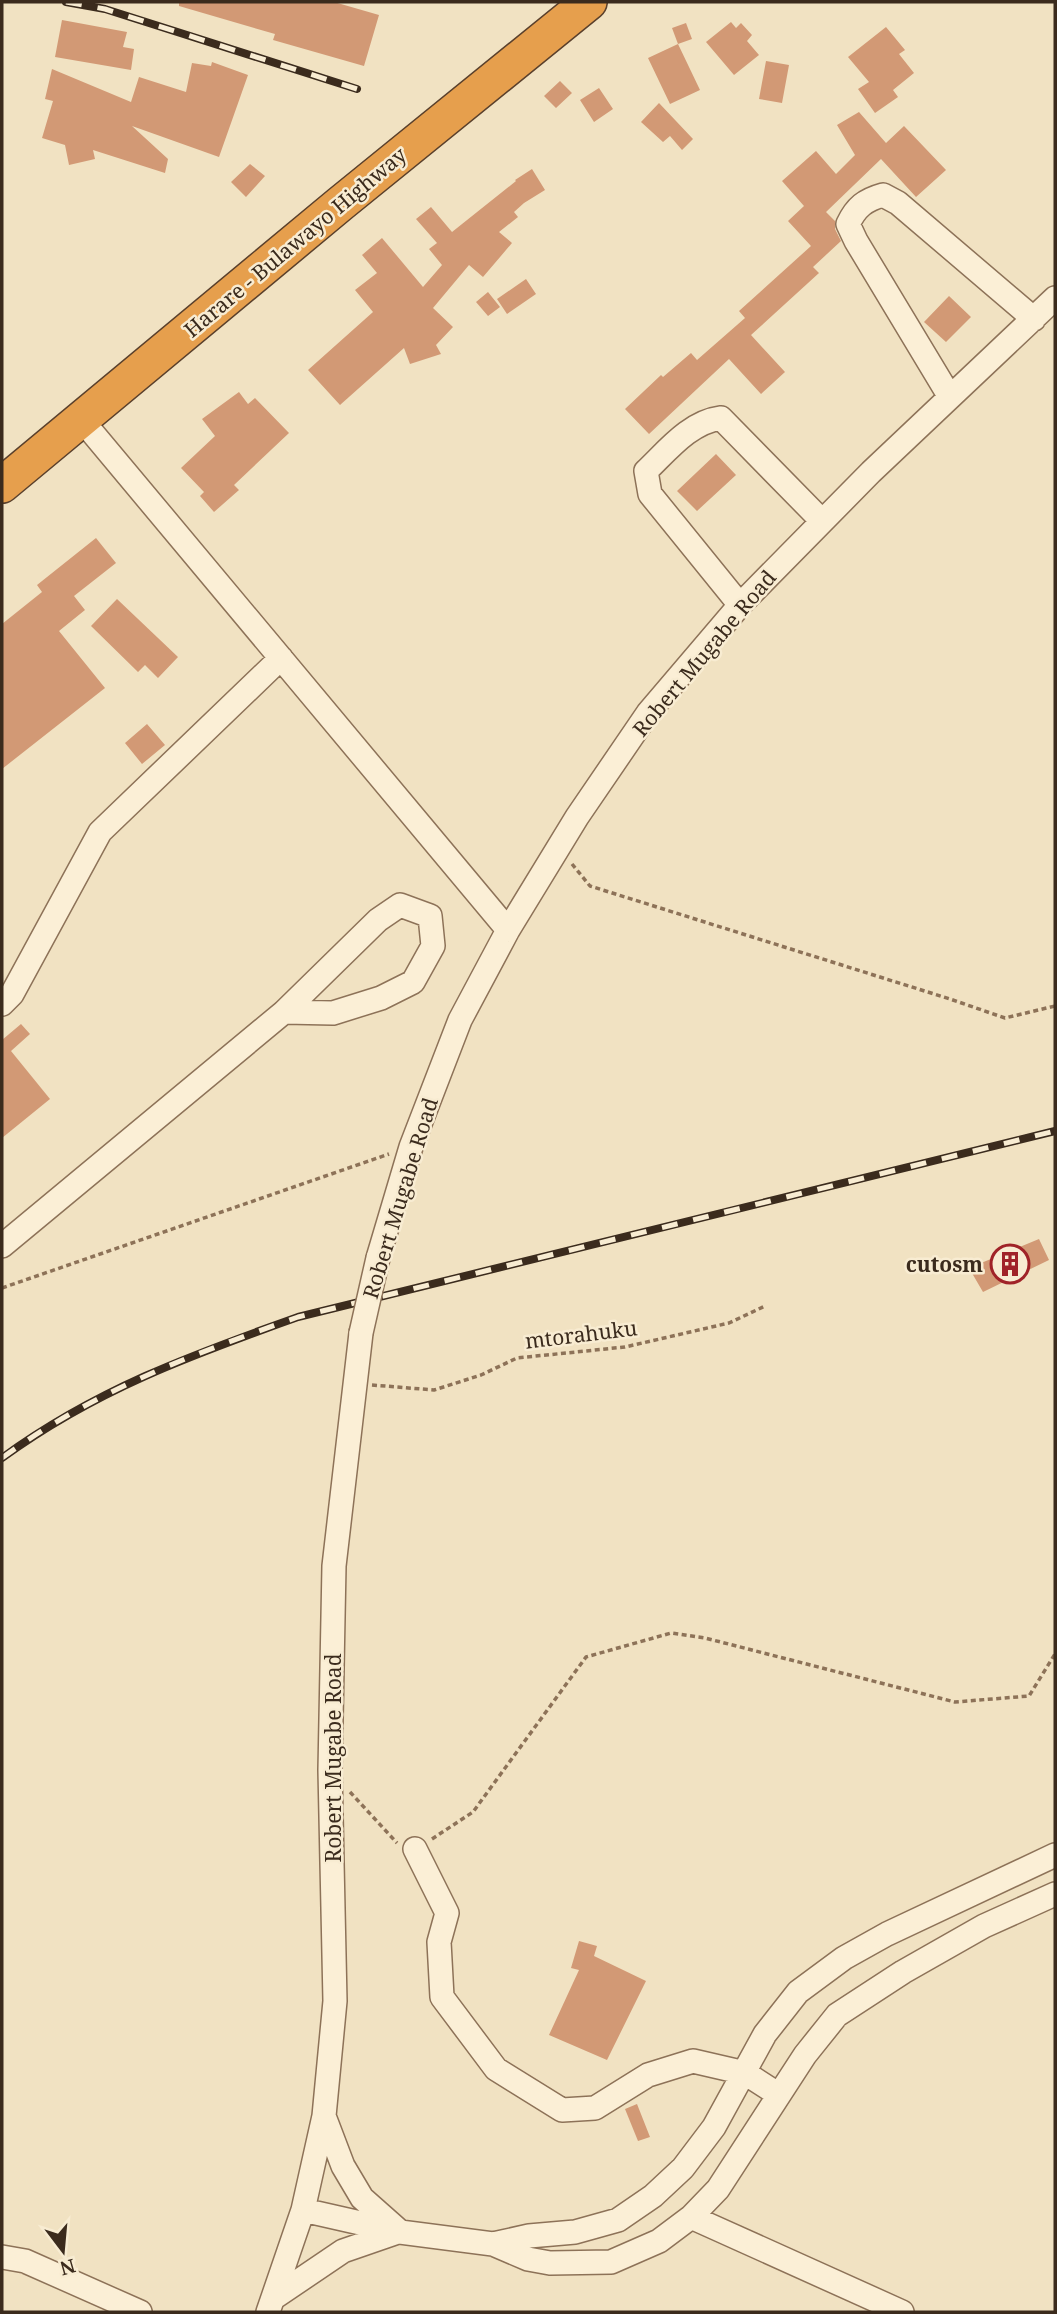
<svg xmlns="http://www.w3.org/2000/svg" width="1057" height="2314" font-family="'Noto Serif',serif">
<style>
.building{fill:#d29975}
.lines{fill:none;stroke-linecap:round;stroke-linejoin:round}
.minor-casing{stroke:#8d7258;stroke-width:26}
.highway-casing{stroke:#5a402c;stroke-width:38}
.path{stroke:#8d7258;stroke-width:3.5;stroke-dasharray:5 3.5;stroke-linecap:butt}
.minor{stroke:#fbefd6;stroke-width:23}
.highway{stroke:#e69f4d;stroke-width:35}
.rail-casing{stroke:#3b2b1d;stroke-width:8}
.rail{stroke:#f8ecd2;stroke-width:5;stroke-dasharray:16;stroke-linecap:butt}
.minor-bridge-casing{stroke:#8d7258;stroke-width:26;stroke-linecap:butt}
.minor-bridge{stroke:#fbefd6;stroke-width:23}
.labels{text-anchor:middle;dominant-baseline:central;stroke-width:5;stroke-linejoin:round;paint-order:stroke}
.street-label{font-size:21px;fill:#3b2b1d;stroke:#f8ecd2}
.poi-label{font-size:21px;font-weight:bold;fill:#3b2b1d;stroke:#f8ecd2;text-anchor:end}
</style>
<rect width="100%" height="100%" fill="#f1e2c2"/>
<path class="building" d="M179 2H334L379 15 364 66 273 40 275 34 179 6Z
M62 20 127 32 123 47 134 49 131 70 55 57Z
M731 22 736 28 741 23 752 35 747 41 759 55 734 75 706 42Z
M686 23 692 39 678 44 672 28Z
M886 27 905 50 899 54 914 73 893 90 898 97 875 113 858 89 869 82 848 57Z
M678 44 700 90 670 104 648 58Z
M766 61 789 65 782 103 759 99Z
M212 62 248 75 219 157 132 126 168 159 165 173 93 150 95 159 69 165 65 145 42 138 53 101 45 99 52 69 131 102 139 77 186 92 192 63 211 66Z
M560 81 572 93 556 108 544 96Z
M599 88 613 109 594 122 580 100Z
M659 103 693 139 682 150 670 136 663 142 641 122Z
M859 112 886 143 904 126 946 170 916 197 881 159 826 212 835 221V229L841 241 813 267 819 273 751 335 785 372 761 394 729 359 649 434 625 409 661 375 663 377 691 353 697 360 745 318 739 311 811 246 788 221 804 206 782 181 816 151 836 174 855 155 837 125Z
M250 164 265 176 246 197 231 182Z
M532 169 545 190 524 203 514 212 518 217 499 232 512 243 483 277 469 265 433 308 453 327 436 345 441 354 410 364 404 348 340 405 308 370 373 312 355 290 377 273 362 255 382 238 423 287 442 265 429 249 437 243 416 219 431 207 452 232 516 181 515 180Z
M526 279 536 294 507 314 497 299Z
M488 292 500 307 488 316 476 302Z
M949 296 971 317 946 342 924 322Z
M239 392 248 404 255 398 289 433 234 485 239 490 214 512 200 496 204 492 181 468 215 436 202 419Z
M716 454 736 475 697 511 677 491Z
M96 538 116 563 74 596 85 610 59 631 105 688 2 769V624L42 592 37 585Z
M117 599 178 657 158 678 145 665 138 672 91 626Z
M147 724 165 745 142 764 125 743Z
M21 1024 30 1034 11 1051 50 1099 2 1138V1040Z
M1039 1239 1049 1260 983 1292 969 1268Z
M579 1941 597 1946 594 1956 646 1981 607 2060 549 2035 579 1970 571 1968Z
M637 2104 650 2137 638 2141 625 2109Z"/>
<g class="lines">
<defs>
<path id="minor" d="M950 397 856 241 848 224C856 207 865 200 883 195L898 203 1034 319
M81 419 508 930
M740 605 650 494 646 471C668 450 690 422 721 418L822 521
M2 1004 12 994 100 832 281 658
M2 1246 284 1012 378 920 400 905 430 916 433 946 413 982 381 998 333 1013 284 1012
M378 1258 411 1147 460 1020 508 930 577 817 648 713 740 605 871 472 1055 298
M415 1849 447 1913 439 1942 442 1997 496 2069 562 2110 595 2108 648 2075 693 2061 745 2073 779 2095
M324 2116 343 2166 362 2198 397 2229
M303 2210 400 2232 493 2244 528 2259 550 2263 611 2262 659 2241 691 2217 718 2189 805 2055 837 2015 903 1972 984 1926 1055 1894
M691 2217 902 2312
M493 2244 529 2236 575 2232 618 2220 653 2196 683 2168 714 2127 765 2034 798 1992 844 1958 887 1934 1055 1855
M2 2257 25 2261 140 2312
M275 2297 343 2251 398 2232
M268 2312 303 2210 324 2116 335 2001 330 1770 334 1566 361 1333"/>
<path id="highway" d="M2 485 340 204 589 2"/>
</defs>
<use href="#minor" class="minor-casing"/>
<use href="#highway" class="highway-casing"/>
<path class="path" d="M572 864 590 886 950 999 1005 1018 1055 1006
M2 1288 389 1154
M372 1385 434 1390 481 1375 517 1358 625 1347 729 1323 765 1306
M350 1792 397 1843
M432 1839 473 1812 586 1657 671 1633 705 1638 955 1702 1029 1696 1055 1654"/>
<use href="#minor" class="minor"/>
<use href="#highway" class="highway"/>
<defs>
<path id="rail" d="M66 2 105 9 357 89
M2 1458C95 1390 191 1355 298 1317L1055 1131"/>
</defs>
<use href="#rail" class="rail-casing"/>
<use href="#rail" class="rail"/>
<defs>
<path id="minor-bridge" d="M361 1333 378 1258"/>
</defs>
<use href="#minor-bridge" class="minor-bridge-casing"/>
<use href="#minor-bridge" class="minor-bridge"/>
</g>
<defs>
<symbol id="building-ring" viewBox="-11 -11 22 22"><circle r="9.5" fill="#f8ecd2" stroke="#a02328" stroke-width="1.5"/><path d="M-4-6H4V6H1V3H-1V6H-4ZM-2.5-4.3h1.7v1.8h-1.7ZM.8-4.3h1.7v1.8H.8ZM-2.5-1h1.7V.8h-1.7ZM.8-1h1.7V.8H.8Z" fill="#a02328"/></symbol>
</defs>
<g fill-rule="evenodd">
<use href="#building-ring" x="988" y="1242" width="44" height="44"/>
</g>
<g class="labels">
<g class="street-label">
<text transform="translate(295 242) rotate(-40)">Harare - Bulawayo Highway</text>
<text transform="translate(704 653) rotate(-50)">Robert Mugabe Road</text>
<text transform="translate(400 1198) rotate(-73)">Robert Mugabe Road</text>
<text transform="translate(581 1334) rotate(-7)">mtorahuku</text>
<text transform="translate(333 1758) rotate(-90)">Robert Mugabe Road</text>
</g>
<g class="poi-label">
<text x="983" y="1264">cutosm</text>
</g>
</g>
<rect width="1057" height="2314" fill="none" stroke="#3b2b1d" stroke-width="7"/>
<g transform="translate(63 2251) rotate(164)" stroke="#f8ecd2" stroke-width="5" paint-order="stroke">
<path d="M0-5L12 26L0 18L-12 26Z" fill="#3b2b1d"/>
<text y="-10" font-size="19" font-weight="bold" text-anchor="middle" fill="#3b2b1d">N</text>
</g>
</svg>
